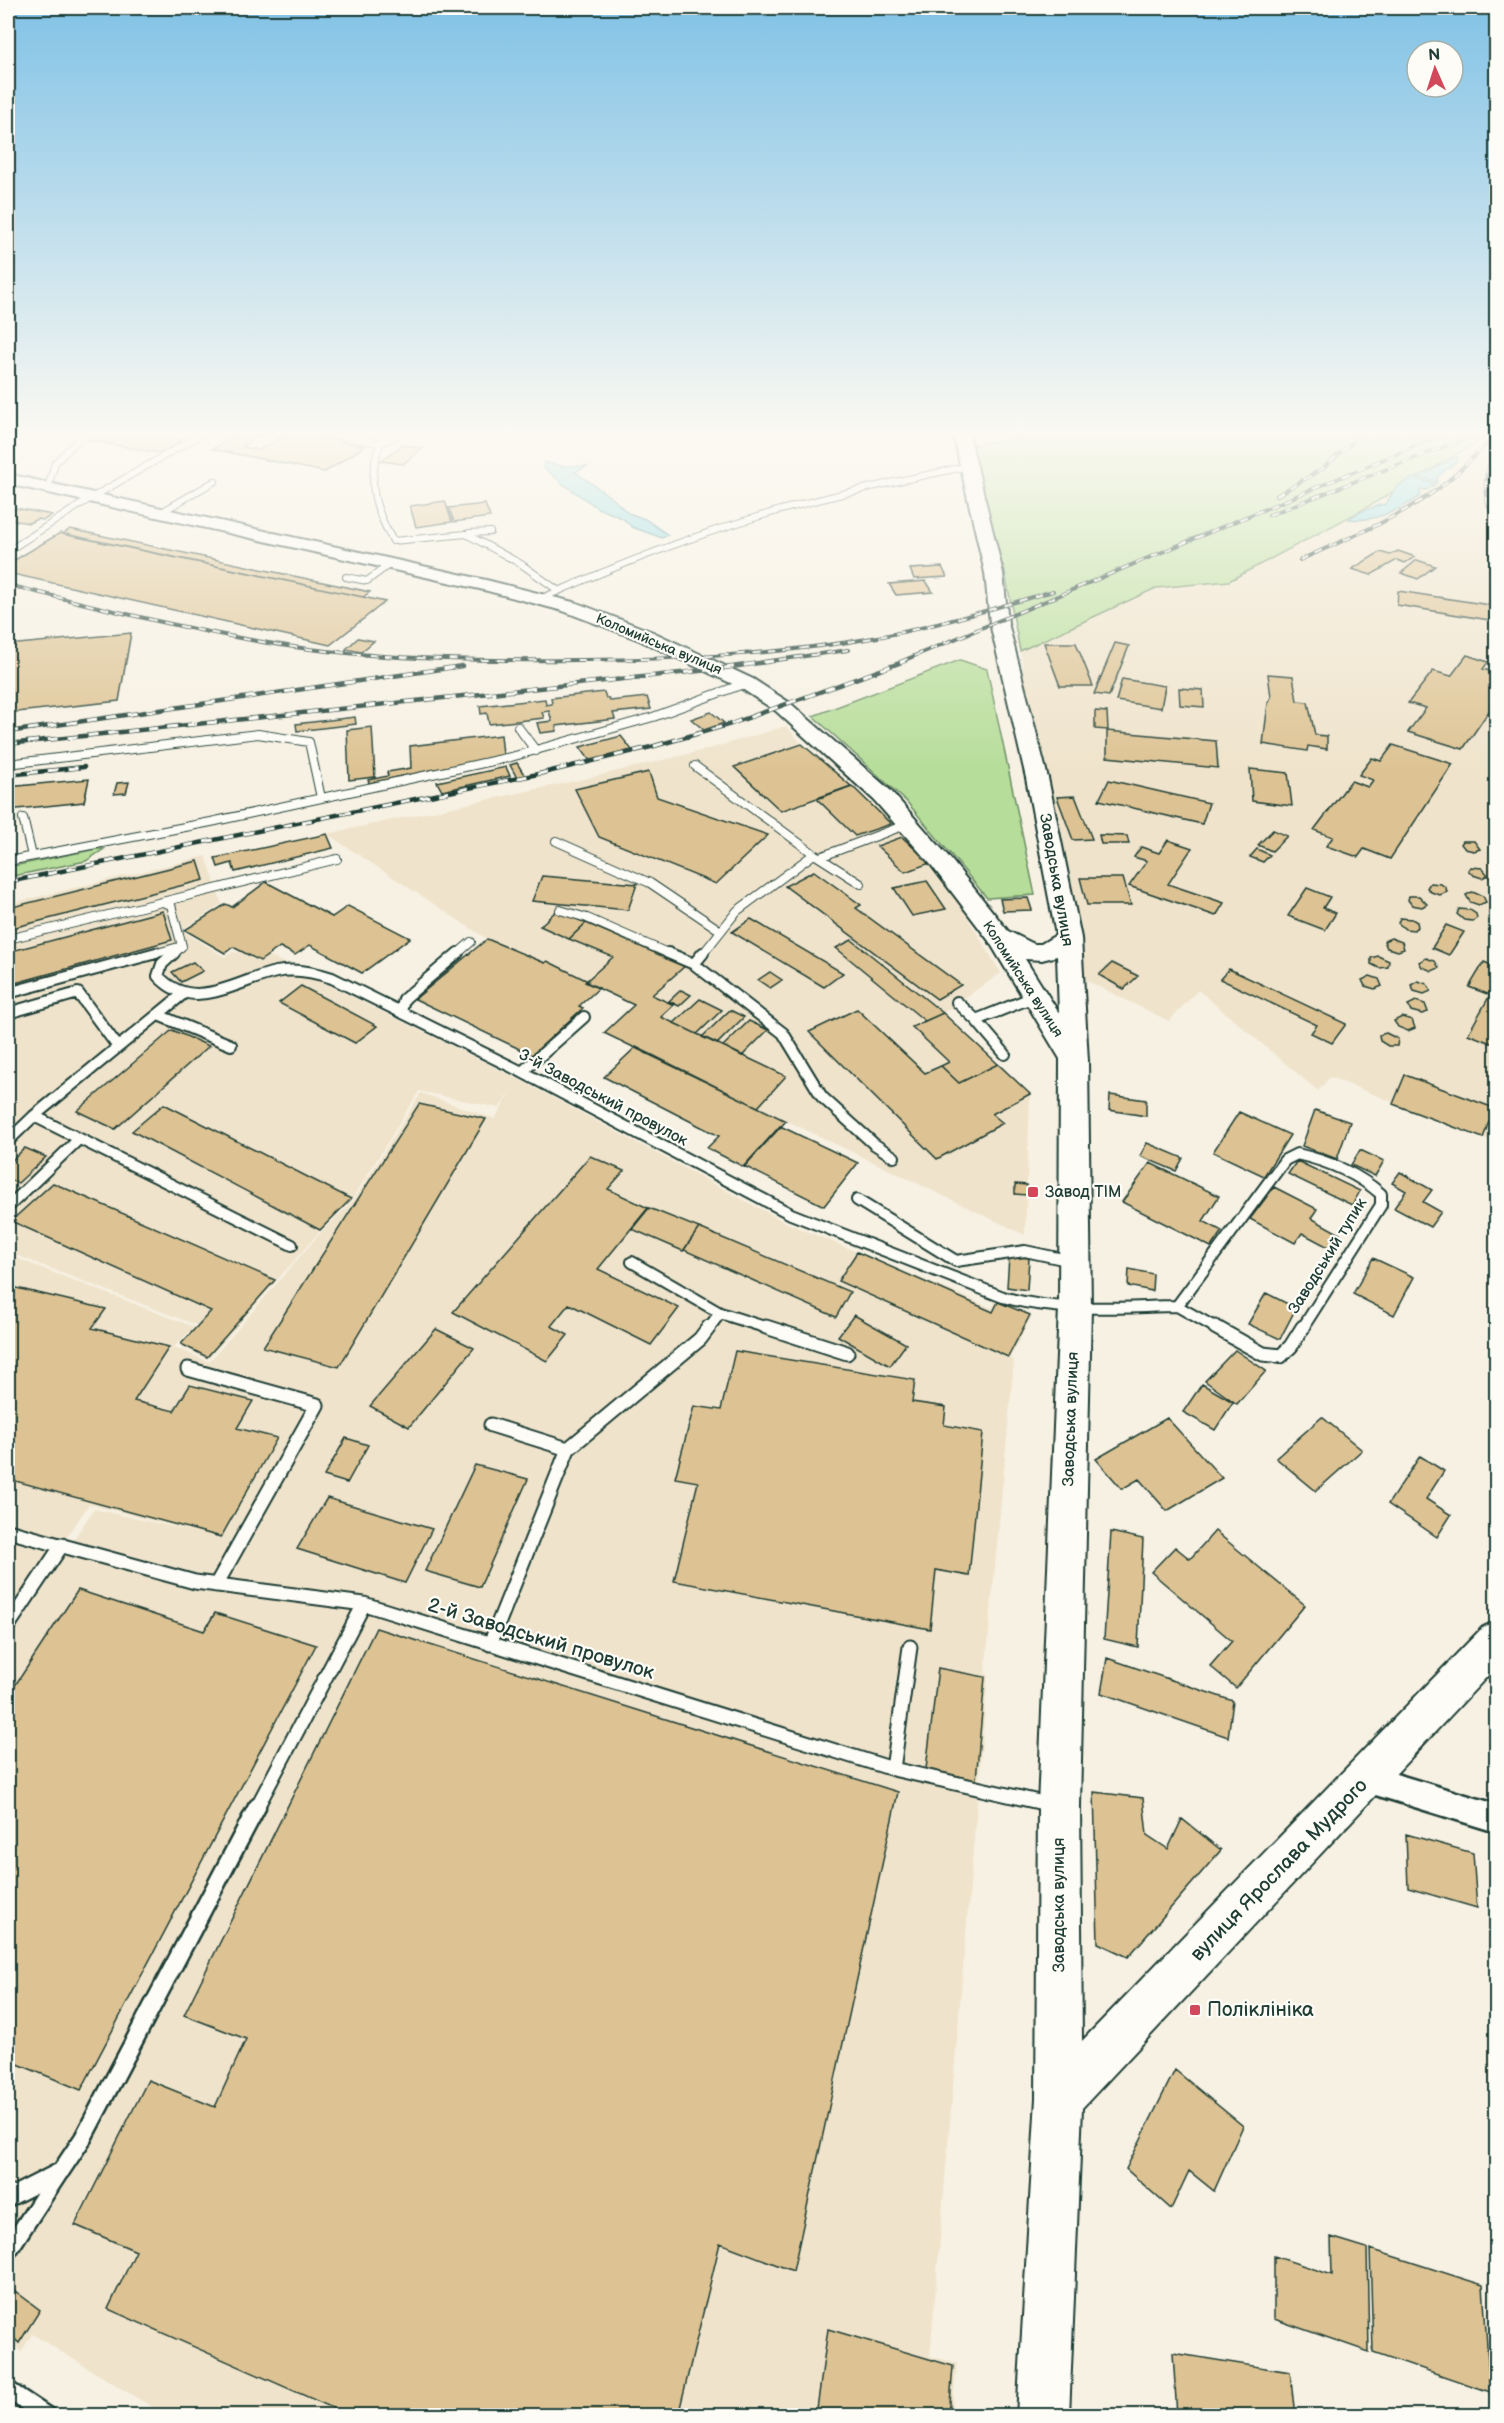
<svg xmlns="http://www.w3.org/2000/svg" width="1504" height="2423" font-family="'Balsamiq Sans',sans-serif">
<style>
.built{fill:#efe3cb}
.green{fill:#b6dd99;stroke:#6a8d66;stroke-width:1.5}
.water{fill:#88d8e4;stroke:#5e9a9e;stroke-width:1.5}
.building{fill:#ddc393;stroke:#1f3d34;stroke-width:1.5}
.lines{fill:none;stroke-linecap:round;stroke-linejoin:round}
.lane-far4-casing{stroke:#1f3d34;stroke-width:8}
.lane-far3-casing{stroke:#1f3d34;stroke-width:10}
.lane-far2-casing{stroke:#1f3d34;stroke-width:14}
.lane-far1-casing{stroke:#1f3d34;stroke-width:17}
.lane-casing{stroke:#1f3d34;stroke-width:21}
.street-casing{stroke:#1f3d34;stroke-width:5}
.secondary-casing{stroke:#1f3d34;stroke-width:4}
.lane-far4{stroke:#fdfcf7;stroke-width:6}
.lane-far3{stroke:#fdfcf7;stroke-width:8}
.lane-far2{stroke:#fdfcf7;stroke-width:10}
.lane-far1{stroke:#fdfcf7;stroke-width:13}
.lane{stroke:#fdfcf7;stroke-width:16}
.street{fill:#fdfcf7;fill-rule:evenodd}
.secondary{fill:#fdfcf7;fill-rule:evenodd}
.rail-far1-casing{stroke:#1f3d34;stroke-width:4}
.rail-casing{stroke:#1f3d34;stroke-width:4.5}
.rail-far1{stroke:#fdfcf7;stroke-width:2;stroke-dasharray:8;stroke-linecap:butt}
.rail{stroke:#fdfcf7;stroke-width:3;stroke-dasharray:10;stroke-linecap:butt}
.poi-dot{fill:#d1495b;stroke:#fdfcf7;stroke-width:2}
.labels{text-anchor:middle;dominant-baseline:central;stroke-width:4.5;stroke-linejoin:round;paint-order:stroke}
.far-street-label{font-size:14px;fill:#1f3d34;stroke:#fdfcf7}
.street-label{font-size:16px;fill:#1f3d34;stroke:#fdfcf7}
.poi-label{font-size:16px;fill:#1f3d34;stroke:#fdfcf7;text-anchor:start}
.near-street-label{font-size:20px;fill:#1f3d34;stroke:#fdfcf7}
.near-poi-label{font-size:20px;fill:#1f3d34;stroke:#fdfcf7;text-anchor:start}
</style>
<rect width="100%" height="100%" fill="#f7f1e3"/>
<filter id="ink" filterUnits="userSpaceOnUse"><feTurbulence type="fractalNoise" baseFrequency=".0167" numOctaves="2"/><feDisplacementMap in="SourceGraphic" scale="12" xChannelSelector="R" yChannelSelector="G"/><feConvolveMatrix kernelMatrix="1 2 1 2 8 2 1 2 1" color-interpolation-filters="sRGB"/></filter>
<g filter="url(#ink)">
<path class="built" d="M969 434H1037L972 445Z
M1486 437 1496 439V1143L1330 1077 1318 1091 1198 990 1169 1021 1075 975 1020 651 1156 588 1229 581 1364 509Z
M786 726 802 744 895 823 943 877 1001 973 943 1013 1030 1094 1025 1235 604 1033 633 1005 487 939 327 834 584 779 705 750Z
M206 856 222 904 181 930 225 957 233 952 272 957 518 1079 787 1223 992 1308 996 1300 1032 1315 1010 1358 1014 1361 985 1674H988L930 2356 957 2363 952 2415H165L32 2334 21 2352 8 2341V1636L94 1509 195 1532 89 1504 8 1625V1255L194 1327 174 1347 209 1362 322 1231 354 1200 421 1093 495 1119 512 1090 499 1108 419 1091 352 1200 321 1230 208 1359 179 1345 199 1326 8 1252V904Z"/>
<path class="green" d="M1037 434H1496V439L1486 437 1364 509 1229 581 1156 588 1020 651 1004 567 998 558 972 445Z
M960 660 987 669 1035 895 987 898 907 802 813 716Z
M96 849H104L86 861 8 877V867Z"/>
<path class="water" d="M1456 457 1458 458 1457 461 1437 477V482L1418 477Z
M544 462 561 466H588L575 472 612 498 628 513 645 519 668 535 662 538 632 527 622 518 598 508 563 484 544 468Z
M1412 478 1436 484 1426 490H1420V496C1400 510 1374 522 1349 519 1356 513 1377 505 1386 504L1396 487Z"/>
<path class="building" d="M100 434H147L181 440 177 442 182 443 159 453 88 440Z
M238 434 260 435 243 445H246L243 447 259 450 288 434H300L365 446 325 472 212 449Z
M402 445 423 448 403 464 381 461Z
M445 501 452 522 416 527 410 506Z
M485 504 490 517 454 522 449 508Z
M15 508 52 515 44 520 37 519 29 523 11 520 8 522V512Z
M70 529 370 592 363 597 63 534Z
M60 533 363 597 385 602 330 645 8 573V564Z
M1398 551 1415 557 1405 563 1397 560 1371 575 1352 569 1380 552 1390 555Z
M1417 560 1435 566 1418 579 1401 573Z
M942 567 947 577 914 579 910 569Z
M926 581 933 592 896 595 889 584Z
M1398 591 1496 606V621L1397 605Z
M131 633 119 701 8 713V645Z
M358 638 374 641 361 652 346 649Z
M1044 643H1076L1093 686H1060Z
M1115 643 1129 646 1109 696 1094 694Z
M1467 655 1488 662 1483 669 1496 673V701L1463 749 1408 732 1426 708 1408 703 1433 671 1451 676Z
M1268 674 1293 676 1297 701 1308 702 1315 735 1327 736V749L1308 746 1307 751 1263 744 1268 703 1271 697Z
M1122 679 1165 686 1161 708 1116 701Z
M1179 688 1203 690 1204 707 1180 705Z
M604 692 606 698H609L610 701 647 697 651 709 613 713 615 719 556 726 557 731 540 733 537 723 552 721 549 711 542 712 544 718 489 724 487 713 481 714 480 706 545 699 546 705 552 704 551 698Z
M1095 711 1107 712 1108 730 1095 729Z
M711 712 724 723 704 730 691 719Z
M355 717 356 724 297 731 296 724Z
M372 727 375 777 349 780 347 730Z
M1107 731 1216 741 1218 768 1107 757Z
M501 735 503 755 369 783 368 780 388 776 387 772 411 768 410 746Z
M621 736 632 750 590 761 580 747Z
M802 744 851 786 781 811 734 767Z
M1393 745 1453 764 1390 859 1364 849 1358 857 1326 846 1333 837 1314 830 1351 781 1368 787 1373 780 1359 775 1372 758 1381 761Z
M517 763 525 776 517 778 510 765Z
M506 767 510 776 442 791 437 782Z
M1250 769 1288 773 1292 806 1252 801Z
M649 772 657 797 768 835 716 884 599 837 575 789Z
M89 779 84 802 8 810V787Z
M1109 780 1209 803 1202 824 1099 800Z
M129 782 126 793 114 794 117 783Z
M852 786 891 824 855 836 817 799Z
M1075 796 1092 839 1073 840 1057 797Z
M1273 830 1287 836 1272 851 1258 845Z
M327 834 333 848 235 872 232 863 218 867 215 858Z
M1099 835 1127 836 1129 844H1101Z
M902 837 930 863 905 872 877 846Z
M1168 840 1192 848 1168 884 1224 903 1216 916 1129 886 1147 861 1134 857 1141 847 1159 853Z
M1463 841H1474L1480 849 1474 851 1465 849 1461 844Z
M1257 849 1270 855 1263 862 1250 857Z
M198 861 204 880 8 929V908Z
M1471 867 1482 868 1488 875 1482 878 1473 875 1468 870Z
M814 871 861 905 856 908 961 985 937 999 785 886Z
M542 876 637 884 628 910 532 901Z
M1080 878H1123L1131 905H1087Z
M927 881 946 909 912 916 894 888Z
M266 882 332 917 348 906 410 938 362 973 310 945 295 955 280 947 260 961 233 947 225 953 185 930 226 904 232 907Z
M1430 883 1441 884 1446 888 1447 892 1440 895 1431 892 1427 888Z
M1307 888 1330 897 1323 908 1336 913 1325 930 1288 916Z
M1472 892 1483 896 1486 902 1479 905 1470 902 1466 895Z
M1409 896H1419L1427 904 1422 907 1412 905 1408 900Z
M1028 898 1032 910 1003 911 1000 899Z
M1459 909 1470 910 1476 914 1477 918 1473 921 1464 920 1457 914Z
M163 911 172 940 8 985V952Z
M556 911 586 923 569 939 540 926Z
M1400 918 1412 919 1417 922 1418 927 1414 930 1405 929 1398 923Z
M751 919 843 973 824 987 732 932Z
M586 923 685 966 652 995 674 1005 661 1017 786 1076 758 1107 604 1033 634 1005 585 982 613 957 569 939Z
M1446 925 1464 932 1449 955 1432 948Z
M1391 938 1402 942 1404 949 1398 951 1387 948 1384 941Z
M487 939 545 963 547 961 588 981 586 982 599 988 579 1006 583 1008 532 1055 415 999Z
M852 940 943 1013 925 1021 836 948Z
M1378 956 1389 961 1388 967 1379 968 1371 964V958Z
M1426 958 1435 961 1439 968 1432 971 1422 967 1419 962Z
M193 962 203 971 181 982 172 972Z
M1484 962 1496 967V1045L1468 1034 1490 995 1469 987Z
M1112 963 1138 976 1124 989 1099 975Z
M1229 969 1346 1024 1332 1043 1311 1033 1317 1025 1220 979Z
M770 972 782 980 770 988 758 980Z
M1370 976 1379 979 1382 986 1375 989 1365 986 1362 980Z
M1418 981 1427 984 1431 991 1424 994 1414 991 1411 985Z
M301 986 377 1026 355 1043 279 1003Z
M681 990 691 995 679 1006 669 1001Z
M700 999 722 1010 697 1034 674 1023Z
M1416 1001 1425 1004 1428 1012 1422 1014 1411 1011 1408 1005Z
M857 1009 925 1073 941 1066 959 1083 998 1064 1030 1094 992 1114 1003 1123 937 1159 809 1032Z
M730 1010 744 1017 717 1044 702 1037Z
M943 1013 998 1064 959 1083 941 1066 949 1062 912 1027Z
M1402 1017 1412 1020 1415 1028 1408 1031 1398 1027 1394 1021Z
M749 1021 768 1030 742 1056 723 1046Z
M172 1030 209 1046 115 1129 77 1111Z
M1386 1033 1398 1039 1397 1046H1388L1380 1041 1379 1035Z
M636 1047 786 1121 744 1167 707 1148 719 1136 604 1077Z
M1405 1075 1494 1108 1483 1138 1393 1104Z
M1110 1095 1146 1100V1116L1109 1110Z
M164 1104 351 1199 320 1230 132 1131Z
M419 1104 486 1119 339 1367 263 1347Z
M1315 1110 1350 1122 1337 1159 1302 1146Z
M1239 1112 1290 1135 1264 1176 1213 1152Z
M780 1126 858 1163 824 1206 744 1166Z
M1147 1143 1183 1158 1176 1171 1140 1156Z
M25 1148 46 1157 18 1183 8 1179V1164Z
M1360 1150 1384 1161 1375 1176 1351 1165Z
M590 1156 624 1171 608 1189 648 1208 598 1269 679 1308 651 1345 569 1304 551 1326 568 1335 547 1361 453 1312Z
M1297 1161 1360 1191 1352 1205 1288 1174Z
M1150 1163 1219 1196 1203 1221 1222 1231 1211 1247 1122 1202Z
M1400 1172 1432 1190 1423 1202 1441 1212 1430 1227 1394 1208 1406 1191 1392 1183Z
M53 1183 275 1280 207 1357 181 1344 211 1311 11 1221Z
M1015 1184 1027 1185V1195L1015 1194Z
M1274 1187 1317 1209 1311 1218 1340 1234 1330 1248 1302 1233 1295 1243 1250 1219Z
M649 1208 699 1228 683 1251 632 1229Z
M699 1228 850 1292 836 1317 684 1250Z
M857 1252 993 1312 998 1302 1030 1315 1008 1357 838 1281Z
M1009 1256 1029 1258 1027 1290 1007 1287Z
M1373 1258 1414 1277 1394 1315 1353 1294Z
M1129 1269 1153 1274 1152 1291 1128 1286Z
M8 1286 106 1309 92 1328 169 1347 134 1401 174 1411 190 1385 253 1401 237 1428 277 1438 221 1537 8 1479Z
M1266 1293 1296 1308 1280 1339 1248 1324Z
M854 1315 906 1344 890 1366 838 1336Z
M436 1329 474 1348 409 1427 370 1406Z
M1235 1350 1266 1371 1237 1404 1205 1381Z
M735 1351 915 1380 912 1402 946 1407 944 1425 983 1432 969 1576 936 1570 930 1629 674 1581 698 1482 675 1478 694 1406 721 1410Z
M1202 1384 1233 1402 1215 1430 1183 1412Z
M1322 1417 1362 1450 1316 1491 1276 1458Z
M1167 1418 1222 1478 1167 1511 1139 1479 1122 1489 1096 1459Z
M346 1438 368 1445 347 1483 324 1476Z
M1420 1456 1444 1471 1426 1499 1451 1515 1437 1537 1388 1504Z
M475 1465 528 1479 480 1587 425 1571Z
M327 1498 432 1529 405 1583 297 1549Z
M1215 1531 1305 1605 1236 1688 1210 1666 1232 1641 1151 1572 1175 1547 1190 1559Z
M1111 1532 1143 1539 1138 1647 1104 1639Z
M78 1590 204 1631 215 1613 316 1645 81 2090 18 2064 8 2082V1696Z
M376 1628 898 1792 793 2271 720 2243 678 2416H473L466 2413 465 2416H351L108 2309 136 2251 75 2225 148 2080 215 2107 246 2039 184 2015Z
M1107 1658 1233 1701 1228 1737 1101 1693Z
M938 1668 985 1677 976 1780 926 1769Z
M1094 1792 1143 1798 1147 1835 1168 1849 1182 1819 1221 1850 1128 1957 1098 1943Z
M1406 1834 1473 1853 1477 1908 1408 1888Z
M1175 2070 1243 2126 1214 2191 1189 2171 1171 2209 1126 2169Z
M1331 2237 1367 2248 1369 2352 1274 2319V2256L1332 2275Z
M1370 2249 1483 2285 1490 2392 1373 2352Z
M15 2291 40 2310 19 2343 8 2333V2302Z
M828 2329 953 2366 949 2416H816Z
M1173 2353 1290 2372 1295 2416H1177Z"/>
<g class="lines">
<defs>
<path id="lane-far4" d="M331 434 380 443 399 434
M380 443C367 482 373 506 393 541L466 534 521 564 559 591
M48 488 55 463 84 434
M160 513 215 481
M469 533 490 532
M8 551 91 498 202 434
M346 577 367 581 390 564
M540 599C611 568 683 539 757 517 826 496 898 481 969 466"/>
<path id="lane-far3" d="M518 727 536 751
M8 764 258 734 309 742 321 798
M695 766 814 854 861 884
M23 818 32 856
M556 841 650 883 721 931
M820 857 908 824
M8 861 211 822 511 757 653 717 746 683
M162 902 337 859
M560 910 587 918 672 955
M8 939 162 902 171 905 182 946
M150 955 182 946
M173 955 182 946
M456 955 471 942
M702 955 737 911 814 854"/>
<path id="lane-far2" d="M174 953 162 964 158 976C193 1014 235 981 276 972 295 968 314 972 332 978L522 1072 791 1214 1003 1297C1059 1313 1120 1307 1177 1306
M668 953 694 964 783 1033 822 1097 874 1144 894 1157
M694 964 703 953
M8 993 156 953
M957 1002 976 1020 1036 996
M401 1012 404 999 458 953
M8 1013 78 993 118 1047
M158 1015 231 1045
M976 1020 1005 1054
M522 1072 584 1017
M34 1116 292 1245
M8 1141 34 1116 183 994
M857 1200 956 1261 1025 1251 1072 1261
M8 1207 79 1139
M632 1262 720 1313 771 1329
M1177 1306 1218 1329
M1177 1306 1285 1160 1297 1154C1328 1161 1357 1173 1381 1194V1205L1302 1329
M708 1329 720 1313"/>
<path id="lane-far1" d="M766 1327 847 1353
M1215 1327 1263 1354 1281 1356 1291 1346 1303 1327
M188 1369 317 1405 216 1585
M491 1425 568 1449
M8 1531 195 1582 364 1604 893 1769 1052 1805
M8 1626 62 1545
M490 1644 568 1449 700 1339 709 1327
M893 1769 910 1647
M256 1809 364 1604"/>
<path id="lane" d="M8 2198 61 2171 83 2138 257 1807
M8 2251 59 2173
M8 2390 47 2416"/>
<path id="street" d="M1366 1765 1496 1804V1832L1356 1789 1352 1779 1356 1769Z"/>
<path id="secondary" d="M953 434H969L1003 573 1008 623 1048 778 1081 938 1088 1061 1091 1308 1080 1806 1082 2041 1483 1627 1496 1621V1667L1082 2108 1069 2416H1017L1036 2098 1038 1806 1059 1308 1060 1059 989 941 932 866 874 800 776 711 739 687 639 640 563 611 484 590 8 484V474L486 580 577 603 653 632 753 679 790 703 890 790 948 856 1008 931 1034 944H1041L1056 935 1026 778 990 623 985 573ZM1057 956 1059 1013 1025 959 1042 960Z"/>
</defs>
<use href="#lane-far4" class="lane-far4-casing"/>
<use href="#lane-far3" class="lane-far3-casing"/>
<use href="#lane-far2" class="lane-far2-casing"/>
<use href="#lane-far1" class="lane-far1-casing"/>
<use href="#lane" class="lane-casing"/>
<use href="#street" class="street-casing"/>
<use href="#secondary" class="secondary-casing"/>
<use href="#lane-far4" class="lane-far4"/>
<use href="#lane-far3" class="lane-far3"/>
<use href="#lane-far2" class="lane-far2"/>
<use href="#lane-far1" class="lane-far1"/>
<use href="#lane" class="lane"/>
<use href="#street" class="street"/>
<use href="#secondary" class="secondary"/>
<defs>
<path id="rail-far1" d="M1496 451C1481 475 1483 499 1496 524
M1276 496 1322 469 1362 434
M1269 515 1477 434
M1300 560C1346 539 1394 520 1435 491 1458 475 1476 453 1496 435
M8 585C103 608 197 633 294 647 389 660 485 661 581 660 680 659 780 655 878 637 937 626 995 608 1053 591
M763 662 848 650
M900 662 1444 434"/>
<path id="rail" d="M8 732 462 666
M8 744 718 669 773 661
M8 775 84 767
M8 882 543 773 651 747 731 724 905 661"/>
</defs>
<use href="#rail-far1" class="rail-far1-casing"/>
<use href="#rail" class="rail-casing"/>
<use href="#rail-far1" class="rail-far1"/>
<use href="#rail" class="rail"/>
</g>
</g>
<linearGradient id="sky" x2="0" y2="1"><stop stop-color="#81c2e6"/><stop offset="0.56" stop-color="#fbf9f2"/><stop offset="1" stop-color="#fbf9f2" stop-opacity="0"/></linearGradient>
<rect width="1504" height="773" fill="url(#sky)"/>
<g class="poi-dot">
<rect x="1027" y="1186" width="12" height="12" rx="3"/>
<rect x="1189" y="2004" width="12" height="12" rx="3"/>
</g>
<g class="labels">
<g class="far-street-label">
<text transform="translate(659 644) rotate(23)">Коломийська вулиця</text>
<text transform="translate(1023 979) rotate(57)">Коломийська вулиця</text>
</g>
<g class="street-label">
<text transform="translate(1056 880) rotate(80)">Заводська вулиця</text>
<text transform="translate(603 1098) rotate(28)">3-й Заводський провулок</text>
<text transform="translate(1328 1256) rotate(-58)">Заводський тупик</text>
<text transform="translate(1071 1419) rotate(-88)">Заводська вулиця</text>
<text transform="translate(1059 1905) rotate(-90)">Заводська вулиця</text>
</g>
<g class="poi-label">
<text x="1045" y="1192">Завод ТІМ</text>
</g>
<g class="near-street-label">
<text transform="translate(541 1639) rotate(17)">2-й Заводський провулок</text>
<text transform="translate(1279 1870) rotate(-46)">вулиця Ярослава Мудрого</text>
</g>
<g class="near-poi-label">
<text x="1207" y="2010">Поліклініка</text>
</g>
</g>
<rect width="1504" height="2423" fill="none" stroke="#fdfcf7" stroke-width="30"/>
<rect x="15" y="15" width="1474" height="2393" fill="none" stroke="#1f3d34" stroke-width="2" filter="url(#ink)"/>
<g transform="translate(1435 69) rotate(357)"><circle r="28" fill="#fdfcf7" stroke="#a4b0a9" stroke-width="1.5"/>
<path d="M0-4.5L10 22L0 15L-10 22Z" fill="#d1495b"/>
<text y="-9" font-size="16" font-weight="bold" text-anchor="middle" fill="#1f3d34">N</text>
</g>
</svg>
